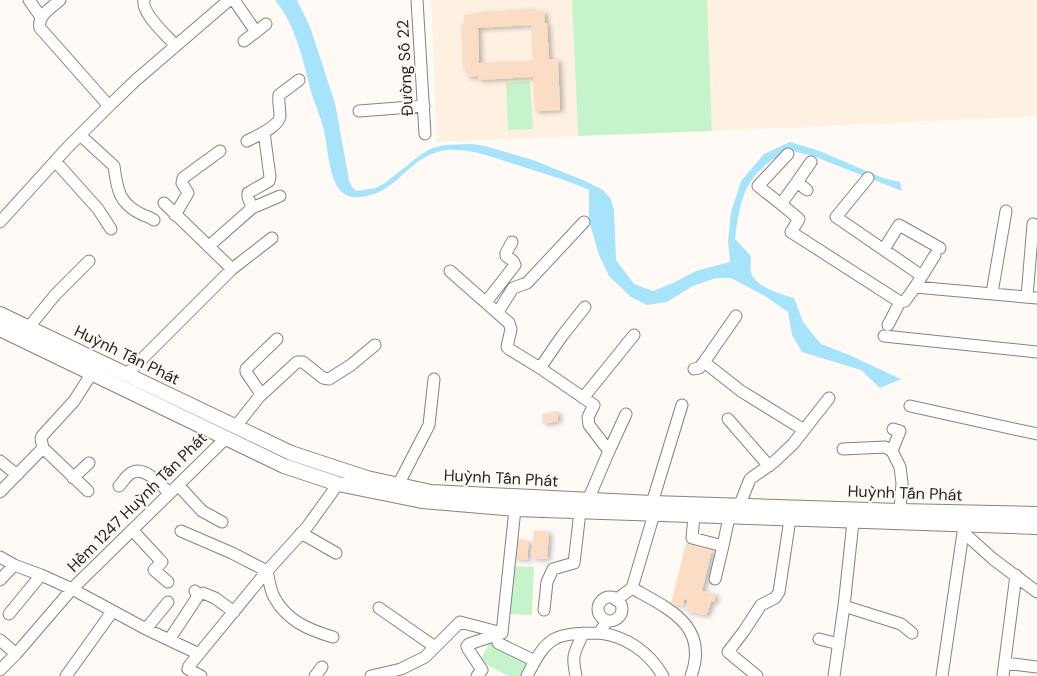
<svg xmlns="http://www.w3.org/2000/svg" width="1037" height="676" font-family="'DM Sans',sans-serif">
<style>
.built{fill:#fef1e2}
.green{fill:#c5f4ca}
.water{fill:#a7e4fb}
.building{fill:#fbddc5;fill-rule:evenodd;filter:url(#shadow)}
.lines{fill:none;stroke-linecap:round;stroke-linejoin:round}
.minor-casing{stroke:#89837a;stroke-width:13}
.major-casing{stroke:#89837a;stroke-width:16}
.minor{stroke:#fff;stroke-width:11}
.major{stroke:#fff;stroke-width:14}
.labels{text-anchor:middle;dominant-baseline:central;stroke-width:4;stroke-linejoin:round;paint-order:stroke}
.street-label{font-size:16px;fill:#282622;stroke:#fffaf5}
</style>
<defs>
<filter id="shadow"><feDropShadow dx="3.5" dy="2" stdDeviation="2.5" flood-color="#0004"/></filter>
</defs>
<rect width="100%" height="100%" fill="#fffaf5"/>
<path class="built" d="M431 0H572L578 136 437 142Z
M707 0H1037V116L712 131Z"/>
<path class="green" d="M572 0H707L712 131 578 136Z
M530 81 533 129 508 130 506 83Z
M511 566 534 567 532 615 509 614Z
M491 640 532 662 525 676H508L480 661Z"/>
<path class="water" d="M275 0H297L310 27 335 103 349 180 352 187 357 191 376 188 385 183 419 156 430 149 444 145 472 144 485 146 533 160 583 180 603 190 611 199 614 210 616 260 634 284 653 291 673 283 696 271 730 262 728 241 731 212 741 181 764 154 790 142 817 150 883 178 900 182 902 191 813 156 788 150C746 174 741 193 735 239L751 256C751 261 750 267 751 272 755 287 781 294 794 298L803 322 821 344 847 354 901 379 880 388 861 370 802 352 792 335 788 312 765 296 731 278H716L693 286 667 302 647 305 631 297 609 276 599 255 589 221V190C564 179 539 172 514 164 494 158 476 150 455 150 442 149 430 154 419 161 398 176 388 195 359 197 349 198 343 195 337 186 328 170 328 148 324 131 321 118 316 107 312 95 303 62 297 27 275 0Z"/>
<path class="building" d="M533 9 534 12 544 11 545 23H547L549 59H558L560 110 535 111 533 77 478 80V76L467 77V68L463 69 461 24H464V15L476 14V12ZM531 25 533 61 479 63 478 28Z
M558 411V421L543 424 542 414Z
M534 530 549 532 547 559 531 558Z
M515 539 529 541 527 560 513 558Z
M686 544 712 550 702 591 716 594 714 602 711 601 708 612 705 615 685 611 688 600 684 599 683 606 671 603Z"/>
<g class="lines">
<defs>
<path id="minor" d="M29 0 41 17
M60 0C51 8 37 16 40 28L109 106
M144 0C141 13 167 36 176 46
M234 0 256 32 266 24
M417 0 425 134
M244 41 256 32
M359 111 424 106
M80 135 114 166C117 190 119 204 143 215 147 216 150 217 154 220
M247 141C256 136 279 127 280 116 280 109 278 102 279 95L299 80
M55 161 98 209 111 229
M868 178 836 217 922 276 915 287
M797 182 811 162
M807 190 797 182 781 204 799 219 791 232 900 302 905 301 915 287 1037 298
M164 203 232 269
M781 204 758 186 788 154
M252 208 248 197V193L269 181 270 177 264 132
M175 215 188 193 182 183 183 178 220 151
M0 222 67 148 109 106 136 80 229 0
M209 246 252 208 280 196
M884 249 899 225 940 248
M450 271 509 323 511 329 507 347 509 349 540 368 594 405 588 417 589 425 609 451 588 500
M922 276 935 255
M992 293 1006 211
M1027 297 1033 224
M486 302 515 265 513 261 506 256V253L512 242
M498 312 513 288 527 283 584 222
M736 316 704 362 741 391 804 430 793 444 774 462 750 479 740 504
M888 325 900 302
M29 327 55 295 89 261
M884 336 1037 352
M540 368 562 336 585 307
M694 369 699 368 704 362
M127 374 232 269 272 238
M261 394 246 372V369L277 339
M583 398 634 335
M910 406 1037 434
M728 419 769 466
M236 426 259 397 297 362H303L323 378 329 379 351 365 375 345
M804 430 829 398
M43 448 88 491
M843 449 885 447 892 451 900 467 902 483 900 511
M609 451 626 414
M892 451 900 431 893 429
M0 461 17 475
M73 478 89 463
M178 485 202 511 222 522
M398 485 429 425 434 379
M119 486C123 482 127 474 133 472 146 467 161 485 169 493
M0 492 43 448 41 439 42 436 74 401 92 373
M652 503 682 405
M694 516 692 538 723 546 729 517
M133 531 160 560 162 562 154 570 168 582
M181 531 232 553 267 571C269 579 270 589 274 597 287 621 309 630 333 637
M963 532 993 559 1037 592
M301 533 336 553
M0 557 14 565 41 575 72 589 146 629 199 654
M715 579 723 546
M0 580 14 565
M632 588C667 608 710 625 691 676
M203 593 215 598 234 612
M598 609a12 12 0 1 1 24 0a12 12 0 1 1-24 0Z
M616 600 632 588 654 514
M844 606 901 624 912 633
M379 608 435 647
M544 610 547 582 553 569 574 563 580 512
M9 614 41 575
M607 621 599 633C626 636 649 652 663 676
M146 629 168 602
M819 639 839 644
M0 640 16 654
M169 640 198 596 195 591
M498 643 535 661
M469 644 467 646 468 649 482 670 477 676
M469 644 502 633
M1005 663 1037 667
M0 670 16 654 72 589 225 439
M66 676 112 612
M201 676 188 669 189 666 267 571 307 527 338 484
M315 676 322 667
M371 676 401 669 425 657 460 622 502 633 515 509
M527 676C547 636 554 633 599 633
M576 676C571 652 575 654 583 633
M757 676 728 652 744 631 761 605 775 598 779 592 790 519
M834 676 844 606 853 522
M942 676 964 526
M1003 676 1016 575"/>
<path id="major" d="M0 314 291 453 367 478 431 492 652 503 900 511 1037 514
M0 329 284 466 338 484 422 501 515 509 1037 527"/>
</defs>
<use href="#minor" class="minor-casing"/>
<use href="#major" class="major-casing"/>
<use href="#minor" class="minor"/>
<use href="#major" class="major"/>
</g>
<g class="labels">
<g class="street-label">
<text transform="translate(405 68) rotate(-93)">Đường Số 22</text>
<text transform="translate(127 355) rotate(26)">Huỳnh Tấn Phát</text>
<text transform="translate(501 478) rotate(3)">Huỳnh Tấn Phát</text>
<text transform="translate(905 493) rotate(2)">Huỳnh Tấn Phát</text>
<text transform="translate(137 502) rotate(-45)">Hẻm 1247 Huỳnh Tấn Phát</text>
</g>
</g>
</svg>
